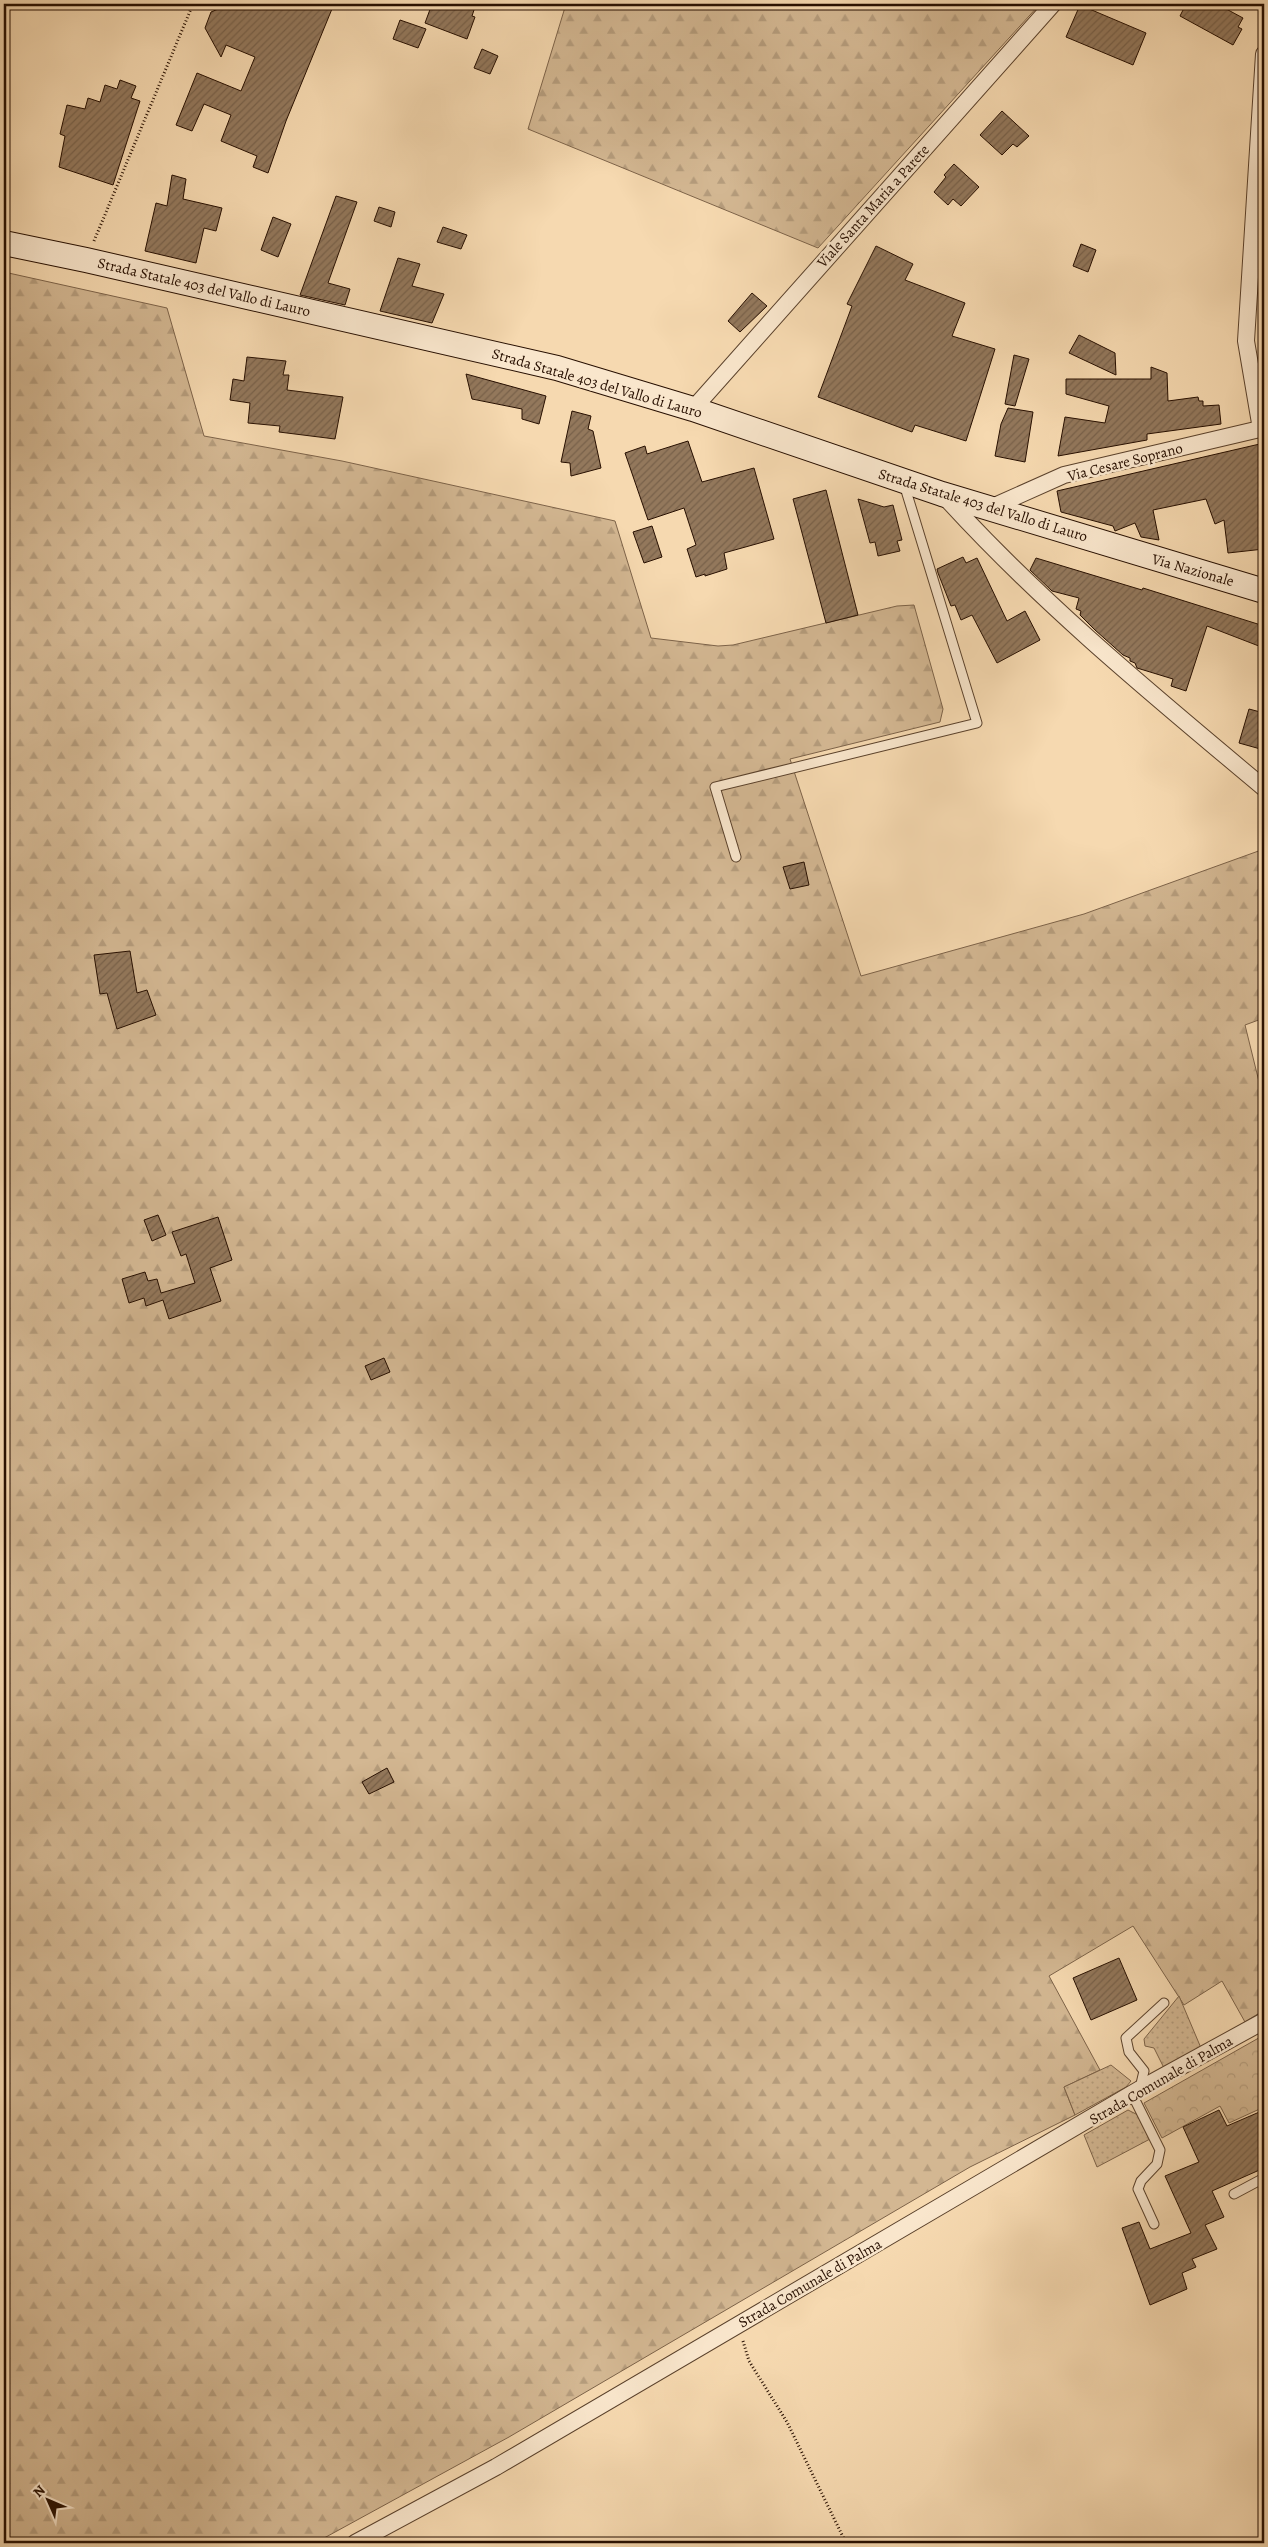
<svg xmlns="http://www.w3.org/2000/svg" width="1268" height="2547" font-family="Alegreya,serif">
<style>
.forest{fill:url(#forest-firs);stroke:#7d6349}
.park{fill:url(#park-crowns);stroke:#7d6349}
.garden{fill:url(#garden-dots);stroke:#7d6349}
.building{fill:url(#building-hatch);stroke:#270f00}
.lines{fill:none;stroke-linecap:round;stroke-linejoin:round}
.service-casing{stroke:#5b422c;stroke-width:11}
.minor-casing{stroke:#5b422c;stroke-width:18}
.secondary-casing{stroke:#270f00;stroke-width:26}
.path{stroke:#270f00;stroke-width:3;stroke-dasharray:1 2.5;stroke-linecap:butt}
.service{stroke:#f9e6cc;stroke-width:9}
.minor{stroke:#f9e6cc;stroke-width:16}
.secondary{stroke:#f9e6cc;stroke-width:24}
.labels{text-anchor:middle;dominant-baseline:central;stroke-width:5;stroke-linejoin:round;paint-order:stroke}
.street-label{font-size:15px;fill:#270f00;stroke:#f9e6cc}
</style>
<defs>
<pattern id="forest-firs" width="22" height="20" patternUnits="userSpaceOnUse" patternTransform="scale(1.25)"><rect width="22" height="20" fill="#d3b792"/><path d="M5 1l3.5 6h-7zM16 11l3.5 6h-7z" fill="#b59c7c"/></pattern>
<pattern id="park-crowns" width="20" height="18" patternUnits="userSpaceOnUse" patternTransform="scale(1.25)"><rect width="20" height="18" fill="#d3b792"/><path d="M2 6a3 3 0 1 1 6 0M12 15a3 3 0 1 1 6 0" fill="none" stroke="#b59c7c"/></pattern>
<pattern id="garden-dots" width="8" height="8" patternUnits="userSpaceOnUse" patternTransform="scale(1.25)"><rect width="8" height="8" fill="#d3b792"/><path d="M2 2h.1M6 6h.1" fill="none" stroke="#b59c7c" stroke-width="1.8" stroke-linecap="round"/></pattern>
<pattern id="building-hatch" width="6" height="6" patternUnits="userSpaceOnUse" patternTransform="scale(1.25)"><rect width="6" height="6" fill="#93785c"/><path d="M-1 1l2-2M0 6l6-6M5 7l2-2" fill="none" stroke="#78614a"/></pattern>
</defs>
<rect width="100%" height="100%" fill="#f6d9b0"/>
<filter id="stains"><feTurbulence type="fractalNoise" baseFrequency=".004" numOctaves="4"/><feColorMatrix values="0 0 0 0 .2 0 0 0 0 .09 0 0 0 0 .02 0 0 0 .5 -.17"/></filter>
<radialGradient id="worn" r=".72"><stop offset=".6" stop-color="#630" stop-opacity="0"/><stop offset="1" stop-color="#630" stop-opacity=".3"/></radialGradient>
<path class="forest" d="M566 4H1040L818 248 528 129Z
M4 272 167 308 204 436 342 461 615 521 651 638 718 646 733 645 897 606 914 605 943 709 940 722 790 759 861 976 1084 914 1264 849V1018L1245 1025 1264 1102V2010L1245 2022 1222 1981 1184 2005 1133 1926 1049 1976 1100 2070 1064 2087 1075 2115 970 2167 509 2437 315 2543H4Z"/>
<path class="park" d="M1264 2035V2107L1229 2123 1220 2106 1162 2138 1144 2103Z"/>
<path class="garden" d="M1179 1996 1201 2048 1164 2068 1154 2048 1145 2046 1144 2039Z
M1111 2065 1131 2081 1126 2087 1075 2115 1064 2087Z
M1128 2110 1138 2115 1150 2139 1097 2167 1084 2135Z"/>
<path class="building" d="M230 4H246L260 9 261 4H334L286 121 268 173 253 167 257 156 221 141 231 115 204 104 192 131 176 125 197 73 241 91 255 57 226 45 221 57 205 28 211 12Z
M432 4H476L472 16 475 17 467 39 425 23Z
M1186 4H1217L1243 18 1238 27 1242 29 1233 45 1180 16Z
M1080 5 1146 33 1133 65 1066 37Z
M400 20 426 29 418 48 393 39Z
M482 49 498 56 490 74 474 68Z
M120 80 136 86 131 98 140 101 113 185 59 167 65 136 60 134 67 105 85 109 88 98 100 102 105 85 117 89Z
M1002 111 1029 136 1017 147 1013 144 1002 155 980 135Z
M954 164 979 187 961 206 953 199 948 205 934 192 946 177 944 175Z
M172 175 186 179 183 199 222 208 216 231 204 228 196 263 145 251 156 203 167 206Z
M336 196 357 202 328 283 350 289 345 305 300 295Z
M379 207 395 212 391 227 374 221Z
M273 217 291 224 278 257 261 250Z
M443 227 467 235 461 249 437 242Z
M1081 244 1096 250 1088 272 1073 266Z
M876 246 913 264 905 280 965 303 952 336 995 349 966 441 915 425 912 432 818 397 852 306 847 304Z
M398 258 420 264 412 286 444 294 432 323 380 311Z
M752 293 767 306 740 332 728 321Z
M1079 335 1115 353 1116 375 1069 353Z
M1014 355 1029 359 1015 406 1005 404Z
M247 357 286 361 283 375H289L287 390 343 397 335 439 279 432 280 426 248 423 250 403 230 400 233 379 244 381Z
M1151 367 1167 373 1168 401 1198 397 1199 401H1203V406L1219 405 1221 424 1147 434V440L1058 456 1065 417 1105 423 1109 406 1066 394V379H1151Z
M466 374 546 396 539 424 522 419V409L472 399Z
M1008 408 1033 412 1025 462 995 456 1001 424Z
M572 411 591 416 588 429 593 431 601 468 571 476 570 463 561 462Z
M688 441 702 482 754 468 774 539 724 553 727 569 705 576V574L696 577 687 549 696 545 684 508 648 520 625 453 645 446 647 454Z
M1264 443V549L1228 553 1224 520 1215 524 1206 499 1153 510 1159 540 1141 537 1135 523 1115 531 1113 526 1061 512 1057 491Z
M826 490 858 615 826 623 793 499Z
M858 499 884 507 893 505 902 540 897 541 900 551 878 556 875 542 870 543Z
M652 526 662 557 644 563 633 532Z
M963 557 966 563 977 558 1007 621 1025 611 1040 640 997 663 972 615 961 620 955 605 951 606 938 573 937 569Z
M1036 558 1142 590 1143 588 1264 626V648L1207 626 1186 691 1171 686 1173 679 1137 668 1135 663 1130 661V658L1123 655 1095 630 1080 615 1081 611 1076 609 1079 598 1052 591 1030 570Z
M1249 709 1264 713V750L1239 743Z
M804 862 809 885 790 889 783 867Z
M130 951 137 993 147 990 156 1015 117 1029 107 993 100 994 94 955Z
M158 1215 166 1235 152 1241 144 1220Z
M218 1217 232 1260 210 1268 221 1301 169 1319 163 1300 146 1306 144 1298 129 1303 122 1279 145 1272 148 1281 157 1279 161 1293 195 1283 186 1254 181 1256 172 1232Z
M384 1358 390 1372 371 1380 365 1366Z
M387 1768 394 1782 369 1794 362 1782Z
M1119 1958 1137 2000 1091 2020 1073 1978Z
M1219 2110 1227 2126 1264 2110V2168L1212 2191 1224 2217 1205 2225 1217 2249 1192 2259 1196 2267 1182 2273 1187 2289 1150 2305 1122 2228 1139 2222 1150 2249 1191 2233 1165 2176 1199 2162 1183 2127Z"/>
<g class="lines">
<defs>
<path id="service" d="M736 857 715 787 977 723 904 484
M1140 2088 1144 2071 1129 2052 1126 2038 1164 2003
M1132 2094 1160 2150 1157 2164 1141 2181 1138 2189 1154 2224
M1234 2194 1264 2178"/>
<path id="minor" d="M693 409 1053 4
M1261 429 1246 341 1264 54
M944 496C1042 604 1153 695 1264 788
M990 508 1064 475 1264 428
M355 2543 496 2467 1140 2089 1264 2021"/>
<path id="secondary" d="M4 243 86 260 557 368 693 409 942 494 1264 591"/>
</defs>
<use href="#service" class="service-casing"/>
<use href="#minor" class="minor-casing"/>
<use href="#secondary" class="secondary-casing"/>
<path class="path" d="M94 241 193 4
M743 2341 749 2361 787 2422 846 2543"/>
<use href="#service" class="service"/>
<use href="#minor" class="minor"/>
<use href="#secondary" class="secondary"/>
</g>
<g class="labels">
<g class="street-label">
<text transform="translate(873 206) rotate(-48)">Viale Santa Maria a Parete</text>
<text transform="translate(204 287) rotate(13)">Strada Statale 403 del Vallo di Lauro</text>
<text transform="translate(597 383) rotate(16)">Strada Statale 403 del Vallo di Lauro</text>
<text transform="translate(1125 462) rotate(-14)">Via Cesare Soprano</text>
<text transform="translate(983 505) rotate(17)">Strada Statale 403 del Vallo di Lauro</text>
<text transform="translate(1193 570) rotate(16)">Via Nazionale</text>
<text transform="translate(1161 2080) rotate(-30)">Strada Comunale di Palma</text>
<text transform="translate(810 2283) rotate(-30)">Strada Comunale di Palma</text>
</g>
</g>
<rect width="1268" height="2547" fill="none" stroke="#f6d9b0" stroke-width="20"/>
<rect x="5" y="5" width="1258" height="2537" fill="none" stroke="#270f00" stroke-width="2.5"/>
<rect x="10" y="10" width="1248" height="2527" fill="none" stroke="#270f00"/>
<g transform="translate(48 2500) rotate(315)" stroke="#f9e6cc" stroke-width="4" paint-order="stroke">
<path d="M0-4L9 19L0 12L-9 19Z" fill="#270f00"/>
<text y="-8" font-size="14" font-weight="bold" text-anchor="middle" fill="#270f00">N</text>
</g>
<rect width="100%" height="100%" filter="url(#stains)"/>
<rect width="100%" height="100%" fill="url(#worn)"/>
</svg>
